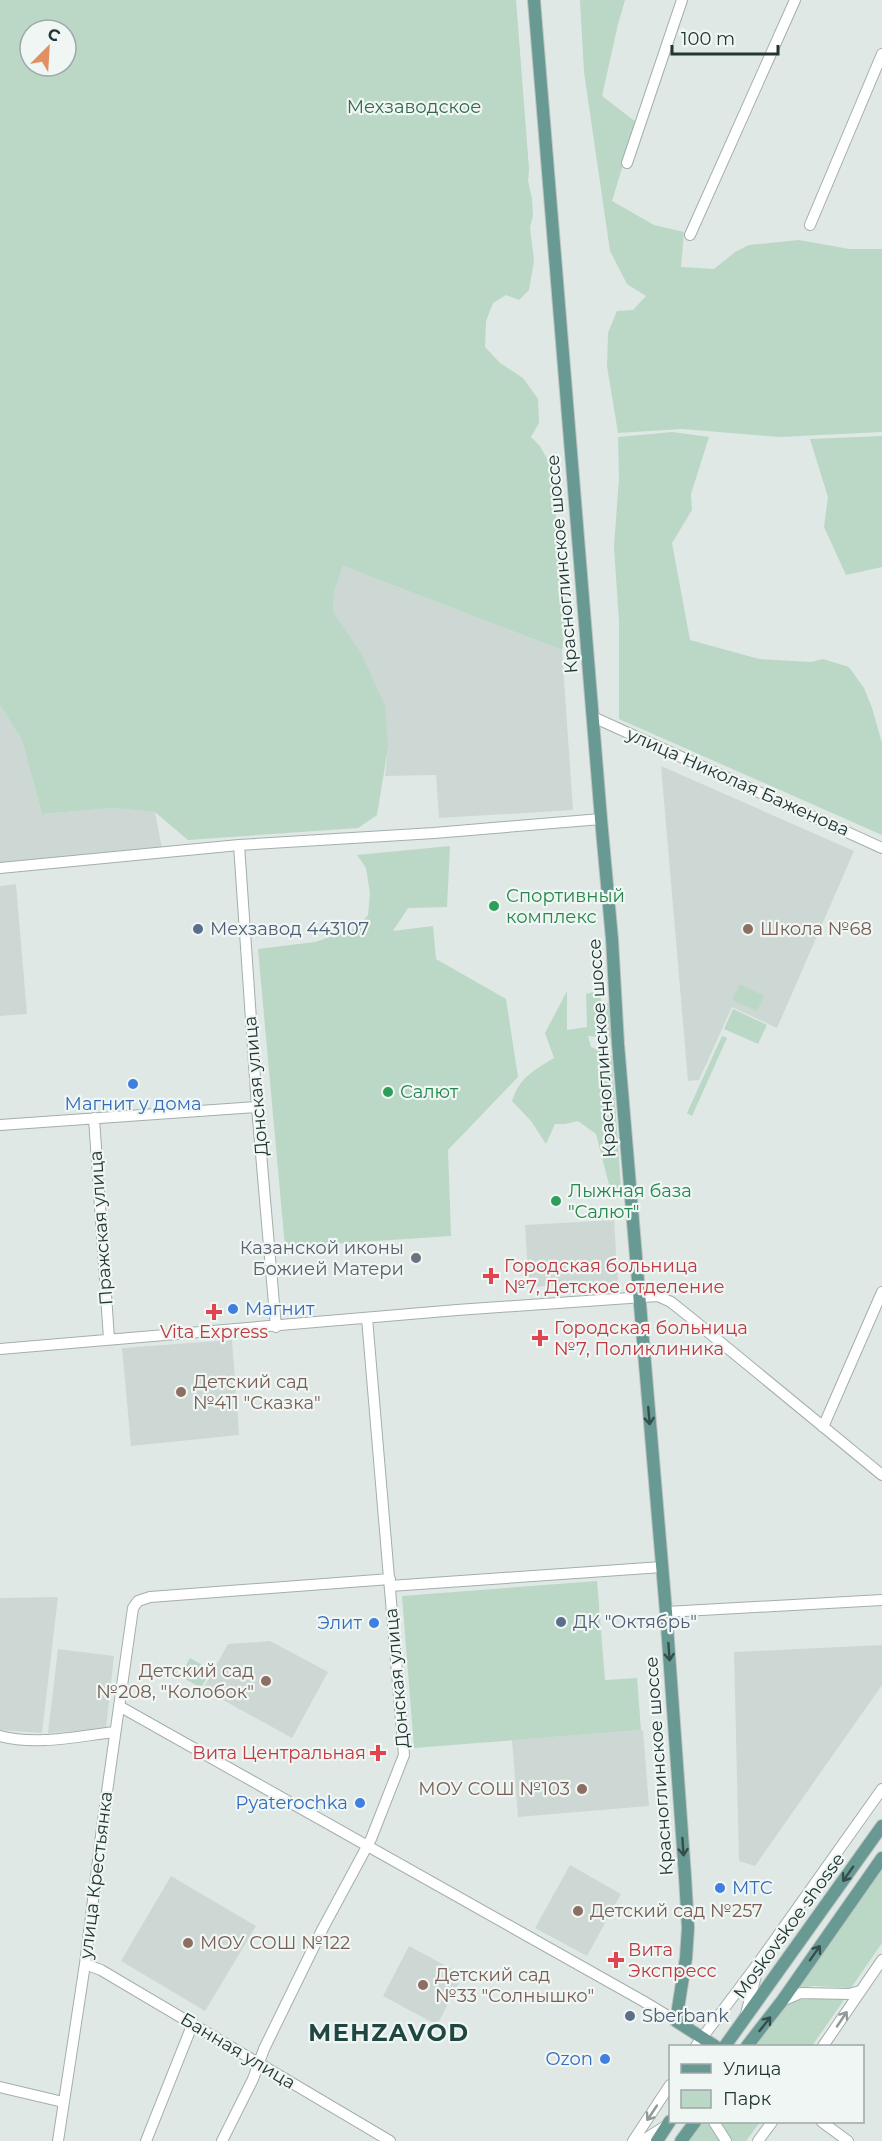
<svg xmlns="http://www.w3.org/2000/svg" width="882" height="2141" font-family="Montserrat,sans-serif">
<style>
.built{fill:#cdd8d4}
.green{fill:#bad8c5;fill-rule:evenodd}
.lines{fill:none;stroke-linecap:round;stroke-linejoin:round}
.minor-casing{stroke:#a3afac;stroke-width:12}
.major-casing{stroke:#bdc3c2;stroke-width:14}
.minor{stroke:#fff;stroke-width:10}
.major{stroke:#689992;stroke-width:12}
.oneway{stroke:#344f4b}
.oneway2{stroke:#909a99}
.leisure-dot{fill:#2e9e5b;stroke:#eff6f3;stroke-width:2}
.service-dot{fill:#5c6f8a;stroke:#eff6f3;stroke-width:2}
.education-dot{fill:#8d6e63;stroke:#eff6f3;stroke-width:2}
.shop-dot{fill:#3f7fe0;stroke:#eff6f3;stroke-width:2}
.worship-dot{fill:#6b7280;stroke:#eff6f3;stroke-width:2}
.health-dot{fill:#e0444e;stroke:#eff6f3;stroke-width:2}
.labels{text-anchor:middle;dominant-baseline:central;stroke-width:4.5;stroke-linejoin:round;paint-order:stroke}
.park-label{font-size:18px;fill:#31694d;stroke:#eff6f3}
.street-label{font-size:18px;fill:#223633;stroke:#eff6f3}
.leisure-label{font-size:18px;fill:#27864d;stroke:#eff6f3;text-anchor:start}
.service-label{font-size:18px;fill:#4e5e75;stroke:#eff6f3;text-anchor:start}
.education-label{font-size:18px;fill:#785e54;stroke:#eff6f3;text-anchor:start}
.shop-label{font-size:18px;fill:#366cbe;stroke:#eff6f3;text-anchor:end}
.worship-label{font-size:18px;fill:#5b616d;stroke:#eff6f3;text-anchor:end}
.health-label{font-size:18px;fill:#be3a42;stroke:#eff6f3;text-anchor:start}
.district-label{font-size:24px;font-weight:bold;letter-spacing:1.5px;fill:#204641;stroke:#eff6f3}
</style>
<rect width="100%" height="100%" fill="#dfe8e5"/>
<path class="built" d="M343 566 562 650 573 810 439 818 436 775 385 776 388 748 333 612 334 592Z
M0 705 22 740 42 814 113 808 155 812 162 848 0 864Z
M661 766 854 851 777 1028 732 1007 699 1080 688 1081Z
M16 884 27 1014 0 1016V886Z
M614 1220 618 1282 529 1287 525 1225Z
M232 1340 239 1435 131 1446 122 1348Z
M58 1597 42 1733 0 1730V1598Z
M270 1641 328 1672 292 1738 203 1689 228 1644Z
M882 1645V1685L755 1866 739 1861 734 1652Z
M58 1649 114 1656 106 1729 48 1733Z
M643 1730 649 1806 518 1817 512 1740Z
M570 1865 621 1894 587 1956 535 1928Z
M171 1876 256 1926 205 2011 121 1961Z
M409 1946 463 1975 437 2025 383 1996Z"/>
<path class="green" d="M0 0H516L529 169 528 181 532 198 533 216 530 227 534 261 529 290 519 300 506 295 493 303 486 321 485 347 500 363 523 378 538 399 539 423 531 437 540 446 550 464 555 496 560 597 565 624 562 650 343 566 334 592 333 612 362 655 385 706 388 748 377 815 358 828 188 840 155 812 113 808 42 814 22 740 0 705ZM30 30H66V66H30Z
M580 0H625L618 24 602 96 636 122 612 201 654 225 684 232 681 267 714 269 735 252 749 245 799 240 849 249H882V432L779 437 682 429 618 433 607 366 608 333 617 311 633 310 646 296 627 284 610 251 584 72Z
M672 432 709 437 691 494 692 510 672 543 690 640 759 659 811 662 823 659 849 667 864 688 872 708 882 743V835L619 719V622L614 547 619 478 618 437Z
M882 436V567L846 575 824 527 828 497 810 439Z
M450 846 447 907 408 908 393 931 433 926 436 959 506 999 518 1077 448 1150 451 1236 285 1247 258 949 315 942 357 928 368 915 370 893 366 868 357 855Z
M740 984 764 996 757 1011 732 1000Z
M567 991V1030L587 1027 586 994 593 992 600 997 602 1002 611 1004V1038L588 1036 591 1047 612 1056 621 1190 613 1200 596 1134 578 1121 565 1124H555L546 1144 531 1121 512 1101C520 1077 533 1071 554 1058L545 1033Z
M733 1009 767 1025 758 1044 724 1029Z
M722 1036 727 1038 692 1116 687 1113Z
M597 1581 605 1680 637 1678 641 1730 414 1748 402 1596Z
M190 1658 211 1670 201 1688 180 1676Z
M882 1858V1943L851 1988 814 1986 789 1990Z
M846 1997 812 2046H749L778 2007 794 2000Z
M696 2122H760L746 2141H683Z"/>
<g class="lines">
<defs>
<path id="minor" d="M627 163 682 0
M810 225 882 54
M690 235 795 0
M593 717 882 848
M239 845 257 1107 276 1327
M0 868 239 845 434 833 601 819
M94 1118 109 1339
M0 1125 257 1107
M0 1349 457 1310 658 1296 671 1302 691 1318 882 1475
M823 1427 882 1292
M390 1586 662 1567
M666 1612 882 1600
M119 1706 643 2001 676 2021
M0 1736C36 1746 78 1736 115 1732
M85 1964 101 1970 390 2141
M782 2001 801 1993 849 1994 860 1991
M746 2014 758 1968
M696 2046 759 1962 882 1789
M823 2046 882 1960
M0 2087 63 2102
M714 2122 726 2141
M822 2122 848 2141
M58 2141 85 1964 103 1820 133 1608 138 1601 150 1597 390 1579
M146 2141 193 2023
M222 2141 253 2079 264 2049 323 1928 371 1839 404 1755 367 1318
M633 2141 670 2085
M642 2141 667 2125
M758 2141 772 2122"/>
<path id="major" d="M534 0 601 819 612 939 618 1044 666 1612 685 1876 688 1928 686 1958 676 2021 715 2046
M725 2046 882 1826
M747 2046 782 2001 882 1858
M657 2141 670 2121
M681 2141 695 2122"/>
</defs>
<use href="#minor" class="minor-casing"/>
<use href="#major" class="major-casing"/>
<use href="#minor" class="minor"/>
<use href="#major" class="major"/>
</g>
<defs><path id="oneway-shaft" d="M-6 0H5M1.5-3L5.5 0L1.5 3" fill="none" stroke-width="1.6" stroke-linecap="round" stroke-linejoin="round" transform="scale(1.5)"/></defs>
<g class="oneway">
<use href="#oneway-shaft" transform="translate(649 1416) rotate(85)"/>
<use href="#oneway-shaft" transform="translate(669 1652) rotate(86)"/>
<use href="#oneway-shaft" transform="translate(683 1847) rotate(86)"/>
<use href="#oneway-shaft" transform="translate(848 1874) rotate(125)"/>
<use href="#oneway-shaft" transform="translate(815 1953) rotate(-55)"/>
<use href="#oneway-shaft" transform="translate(765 2024) rotate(-52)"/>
</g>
<g class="oneway2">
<use href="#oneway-shaft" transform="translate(842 2019) rotate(-56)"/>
<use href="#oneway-shaft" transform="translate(652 2113) rotate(124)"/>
</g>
<g class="leisure-dot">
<circle cx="494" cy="906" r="6"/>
<circle cx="388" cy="1092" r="6"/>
<circle cx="556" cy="1201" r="6"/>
</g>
<g class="service-dot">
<circle cx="198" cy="929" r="6"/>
<circle cx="561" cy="1622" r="6"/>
<circle cx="630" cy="2016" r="6"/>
</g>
<g class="education-dot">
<circle cx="748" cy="929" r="6"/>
<circle cx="181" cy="1392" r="6"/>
<circle cx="266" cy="1681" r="6"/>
<circle cx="582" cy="1789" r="6"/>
<circle cx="578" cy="1911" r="6"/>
<circle cx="188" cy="1943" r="6"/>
<circle cx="423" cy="1985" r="6"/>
</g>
<g class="shop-dot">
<circle cx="133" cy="1084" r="6"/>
<circle cx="233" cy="1309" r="6"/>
<circle cx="374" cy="1623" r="6"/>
<circle cx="360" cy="1803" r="6"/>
<circle cx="720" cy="1888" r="6"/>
<circle cx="605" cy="2059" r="6"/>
</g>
<circle class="worship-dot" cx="416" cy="1258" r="6"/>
<g class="health-dot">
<path d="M488 1267h6v6h6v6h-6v6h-6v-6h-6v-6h6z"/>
<path d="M211 1303h6v6h6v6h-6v6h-6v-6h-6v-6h6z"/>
<path d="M537 1329h6v6h6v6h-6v6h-6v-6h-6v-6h6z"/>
<path d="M375 1744h6v6h6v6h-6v6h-6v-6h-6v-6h6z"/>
<path d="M613 1951h6v6h6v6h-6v6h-6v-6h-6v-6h6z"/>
</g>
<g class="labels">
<g class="park-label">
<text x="414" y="107">Мехзаводское</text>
</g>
<g class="street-label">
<text transform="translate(562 564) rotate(-95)">Красноглинское шоссе</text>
<text transform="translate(738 782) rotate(24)">улица Николая Баженова</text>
<text transform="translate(602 1048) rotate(-94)">Красноглинское шоссе</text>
<text transform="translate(256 1086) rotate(-95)">Донская улица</text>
<text transform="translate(101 1228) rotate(-94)">Пражская улица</text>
<text transform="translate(397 1678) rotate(-95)">Донская улица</text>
<text transform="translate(659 1766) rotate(-94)">Красноглинское шоссе</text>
<text transform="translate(96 1875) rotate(-83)">улица Крестьянка</text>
<text transform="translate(789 1926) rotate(-54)">Moskovskoe shosse</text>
<text transform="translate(238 2051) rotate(31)">Банная улица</text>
</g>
<g class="leisure-label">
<text x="506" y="896">Спортивный<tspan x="506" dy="21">комплекс</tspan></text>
<text x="400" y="1092">Салют</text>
<text x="568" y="1191">Лыжная база<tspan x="568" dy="21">"Салют"</tspan></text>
</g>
<g class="service-label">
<text x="210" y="929">Мехзавод 443107</text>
<text x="573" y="1622">ДК "Октябрь"</text>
<text x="642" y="2016">Sberbank</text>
</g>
<g class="education-label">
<text x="760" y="929">Школа №68</text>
<text x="193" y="1382">Детский сад<tspan x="193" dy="21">№411 "Сказка"</tspan></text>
<text x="254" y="1671" text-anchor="end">Детский сад<tspan x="254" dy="21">№208, "Колобок"</tspan></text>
<text x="570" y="1789" text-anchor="end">МОУ СОШ №103</text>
<text x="590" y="1911">Детский сад №257</text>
<text x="200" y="1943">МОУ СОШ №122</text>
<text x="435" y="1975">Детский сад<tspan x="435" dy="21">№33 "Солнышко"</tspan></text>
</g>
<g class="shop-label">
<text x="133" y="1104" text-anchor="middle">Магнит у дома</text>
<text x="245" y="1309" text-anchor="start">Магнит</text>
<text x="362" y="1623">Элит</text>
<text x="348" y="1803">Pyaterochka</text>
<text x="732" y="1888" text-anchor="start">МТС</text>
<text x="593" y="2059">Ozon</text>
</g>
<g class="worship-label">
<text x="404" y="1248">Казанской иконы<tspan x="404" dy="21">Божией Матери</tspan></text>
</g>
<g class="health-label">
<text x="504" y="1266">Городская больница<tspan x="504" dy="21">№7, Детское отделение</tspan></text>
<text x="554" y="1328">Городская больница<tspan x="554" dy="21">№7, Поликлиника</tspan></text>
<text x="214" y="1332" text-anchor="middle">Vita Express</text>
<text x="366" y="1753" text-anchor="end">Вита Центральная</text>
<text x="628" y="1950">Вита<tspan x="628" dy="21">Экспресс</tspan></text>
</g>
<g class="district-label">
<text x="389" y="2032">MEHZAVOD</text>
</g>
</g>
<rect x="669" y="2045" width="195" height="78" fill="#eff6f3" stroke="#9da9a6" stroke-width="1.5"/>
<rect x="681" y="2064" width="30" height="9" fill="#689992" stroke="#9da9a6" stroke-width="1.5"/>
<text x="723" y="2075" font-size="18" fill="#223633">Улица</text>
<rect x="681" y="2090" width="30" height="18" fill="#bad8c5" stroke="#9da9a6" stroke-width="1.5"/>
<text x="723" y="2105" font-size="18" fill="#223633">Парк</text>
<g transform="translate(48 48) rotate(24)"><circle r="28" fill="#eff6f3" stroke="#9da9a6" stroke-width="1.5"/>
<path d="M0-4.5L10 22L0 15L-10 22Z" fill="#e29063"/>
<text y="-9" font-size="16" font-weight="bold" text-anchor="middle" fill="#223633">С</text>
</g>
<path d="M672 45v9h106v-9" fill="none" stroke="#223633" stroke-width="3"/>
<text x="681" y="45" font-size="18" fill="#223633" stroke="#eff6f3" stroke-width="4.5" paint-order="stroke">100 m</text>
</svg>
